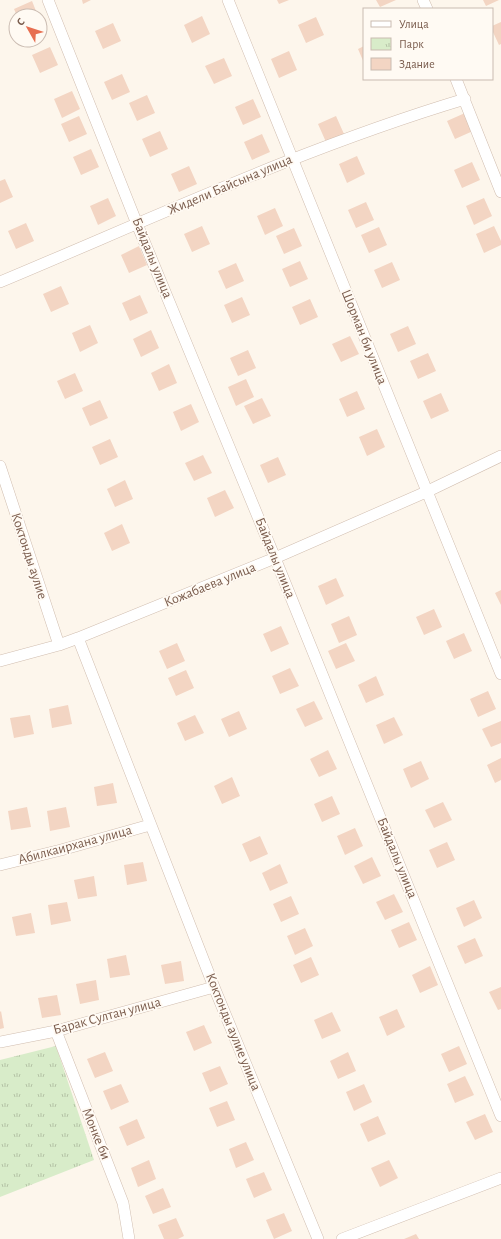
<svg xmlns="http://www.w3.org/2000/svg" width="501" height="1239" font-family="'Alegreya Sans',sans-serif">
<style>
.park{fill:url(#park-tufts)}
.building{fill:#f3d5c3}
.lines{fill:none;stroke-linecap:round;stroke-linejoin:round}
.street-casing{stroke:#d1beb0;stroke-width:12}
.street{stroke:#fff;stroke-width:11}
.labels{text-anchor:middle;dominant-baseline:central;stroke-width:3.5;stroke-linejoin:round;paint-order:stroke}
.street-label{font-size:14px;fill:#7a5c4d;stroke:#fffaf3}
</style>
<defs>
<pattern id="park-tufts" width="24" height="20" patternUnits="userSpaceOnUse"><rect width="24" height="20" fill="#d8ecc9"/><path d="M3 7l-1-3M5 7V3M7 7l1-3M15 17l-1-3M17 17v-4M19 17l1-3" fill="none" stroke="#b4c2a5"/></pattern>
</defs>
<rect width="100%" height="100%" fill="#fdf6ec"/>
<path class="park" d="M56 1046 94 1160 0 1197V1060Z"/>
<path class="building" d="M82 0H91L83 4Z
M277 0H289L279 4Z
M376 0H396L380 7Z
M483 0H499L486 6Z
M32 1 38 16H17L14 9Z
M202 16 210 34 192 43 184 25Z
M316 17 324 35 306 43 298 25Z
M501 22V44L499 45 492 30V26Z
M113 23 121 41 103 49 95 31Z
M364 46V63L358 49Z
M50 47 58 65 40 73 32 55Z
M289 51 297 70 279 78 271 59Z
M224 58 232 76 214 84 205 66Z
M122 74 130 92 112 100 104 82Z
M72 91 80 109 62 118 54 99Z
M147 95 155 113 137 121 129 103Z
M253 99 261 117 243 125 235 107Z
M465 113 473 131 455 139 447 121Z
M79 116 87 134 69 142 61 124Z
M336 116 344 134 326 142 318 124Z
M160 131 168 149 150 157 142 139Z
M262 134 270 152 252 160 244 142Z
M91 149 99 167 81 175 73 157Z
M357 156 365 174 347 183 339 164Z
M472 162 480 180 462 188 454 170Z
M189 166 197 184 179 192 171 174Z
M5 179 13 197 0 203V181Z
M108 198 116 216 98 225 90 206Z
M484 198 492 216 474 225 466 206Z
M366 202 374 220 356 228 348 210Z
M275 208 283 226 265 235 257 216Z
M26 223 34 241 16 249 8 231Z
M202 226 210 244 192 252 184 234Z
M494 226 501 241V245L484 253 476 234Z
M379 227 387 245 369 253 361 235Z
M294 228 302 246 284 254 276 236Z
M139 246 147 265 129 273 121 255Z
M300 261 308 279 290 287 282 269Z
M392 262 400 280 382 288 374 270Z
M236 263 244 281 226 289 218 271Z
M61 286 69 304 51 312 43 294Z
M140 295 148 313 130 321 122 303Z
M242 297 250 315 232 323 224 305Z
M310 299 318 317 300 325 292 307Z
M90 325 98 343 80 352 72 333Z
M408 326 416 344 398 352 390 334Z
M151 330 159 348 141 357 133 339Z
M350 336 359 354 341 362 332 344Z
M248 350 256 368 238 376 230 358Z
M428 353 436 371 418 379 410 361Z
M169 364 177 383 159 391 151 373Z
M75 373 83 391 65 399 57 381Z
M246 379 254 397 236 406 228 387Z
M357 391 365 409 347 417 339 399Z
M441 393 449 411 431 419 423 401Z
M262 398 271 416 253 424 244 406Z
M100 400 108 418 90 426 82 408Z
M191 404 199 422 181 431 173 412Z
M377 429 385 447 367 456 359 437Z
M110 439 118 457 100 465 92 447Z
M203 455 212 473 194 481 185 463Z
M278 457 286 475 268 483 260 465Z
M125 480 133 499 115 507 107 489Z
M225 490 234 508 215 517 207 498Z
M122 524 130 543 112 551 104 533Z
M336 578 344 596 326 605 318 586Z
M501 590V605L495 593Z
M434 609 442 627 424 635 416 617Z
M349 616 357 635 339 643 331 624Z
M281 626 289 644 271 652 263 634Z
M464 633 472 651 454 659 446 641Z
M177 643 185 661 167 669 159 651Z
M346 643 355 661 336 669 328 651Z
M290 668 299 686 280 694 272 676Z
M186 670 194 688 176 696 168 678Z
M376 676 384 695 366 703 358 685Z
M488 691 496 709 478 717 470 699Z
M314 701 323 719 305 727 296 709Z
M68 705 72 724 52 728 49 709Z
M239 711 247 729 229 737 221 719Z
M30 715 34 734 14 738 10 718Z
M195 715 204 733 185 741 177 723Z
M394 717 403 735 384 744 376 725Z
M501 721V743L491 747 482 729Z
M328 750 337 769 319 777 310 759Z
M501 758V780L495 783 487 765Z
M421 761 429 779 411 788 403 769Z
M232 777 240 796 222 804 214 786Z
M113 783 117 803 97 806 94 787Z
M332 796 340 814 322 822 314 804Z
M443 802 452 820 434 828 425 810Z
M27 807 31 827 11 830 8 811Z
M66 807 70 827 50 831 47 811Z
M355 828 363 846 345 855 337 836Z
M260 836 268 854 250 862 242 844Z
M447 842 455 860 437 868 429 850Z
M372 857 381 876 363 884 354 866Z
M143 862 147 881 127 885 124 865Z
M280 864 288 883 270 891 262 873Z
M94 876 97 896 78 899 74 880Z
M394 894 403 912 385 920 376 902Z
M291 896 299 914 281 922 273 904Z
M474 900 482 918 464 927 456 908Z
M67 902 71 921 51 925 48 905Z
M31 913 35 933 16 936 12 917Z
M409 922 417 940 399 948 391 930Z
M305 928 313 946 295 955 287 936Z
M475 938 483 956 465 964 457 946Z
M126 955 130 975 110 978 107 959Z
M311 957 319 975 301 983 293 965Z
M181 961 184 981 165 984 161 965Z
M430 966 438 985 420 993 412 975Z
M96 980 99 1000 80 1004 76 984Z
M501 987V1009L498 1010 489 992Z
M57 995 61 1015 42 1018 38 998Z
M397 1009 405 1027 387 1036 379 1017Z
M1 1011 4 1028 0 1029V1012Z
M332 1012 341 1031 322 1039 314 1020Z
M204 1025 212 1043 194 1051 186 1032Z
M459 1046 467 1064 449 1072 441 1054Z
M105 1052 113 1071 95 1078 87 1059Z
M348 1052 356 1071 338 1079 330 1061Z
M220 1066 228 1084 210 1092 202 1073Z
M465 1076 474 1095 455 1103 447 1084Z
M121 1084 129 1102 111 1110 103 1091Z
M364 1084 372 1102 354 1111 346 1092Z
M227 1101 235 1120 217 1127 209 1108Z
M485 1114 493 1132 475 1140 466 1122Z
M378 1116 386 1134 368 1142 360 1124Z
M137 1119 145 1138 127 1146 119 1127Z
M246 1142 254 1160 236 1168 229 1149Z
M149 1160 156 1179 138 1187 131 1168Z
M389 1160 398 1178 380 1187 371 1168Z
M264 1172 272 1190 254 1198 246 1179Z
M163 1188 171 1207 153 1214 145 1196Z
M284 1213 292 1231 274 1239 266 1220Z
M176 1218 184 1236 178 1239H164L158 1225Z
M416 1234 419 1239H404Z"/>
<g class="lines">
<defs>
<path id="street" d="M48 0 137 224 275 558 501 1116
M228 0 501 674
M423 0 427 9
M456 79 501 192
M0 282C153 218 305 147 465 99
M0 466 59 645
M78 638 214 987 318 1239
M0 661 59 645 78 638 275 558 426 492 501 456
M0 865 61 850 150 825
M56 1031 123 1203 129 1239
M0 1042 56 1031 214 987
M342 1239 501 1178"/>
</defs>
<use href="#street" class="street-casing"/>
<use href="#street" class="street"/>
</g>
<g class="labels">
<g class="street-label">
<text transform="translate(230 185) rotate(-23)">Жидели Байсына улица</text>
<text transform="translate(152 258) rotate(68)">Байдалы улица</text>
<text transform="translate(364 337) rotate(68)">Шорман би улица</text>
<text transform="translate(29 556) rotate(72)">Коктонды аулие</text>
<text transform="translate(275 558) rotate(68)">Байдалы улица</text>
<text transform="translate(210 585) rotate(-22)">Кожабаева улица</text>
<text transform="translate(75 845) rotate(-15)">Абилкаирхана улица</text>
<text transform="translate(397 858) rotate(68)">Байдалы улица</text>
<text transform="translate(107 1016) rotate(-15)">Барак Султан улица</text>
<text transform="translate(233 1032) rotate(68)">Коктонды аулие улица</text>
<text transform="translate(96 1134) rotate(68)">Монке би</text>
</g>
</g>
<rect x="363" y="8" width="130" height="72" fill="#fffaf3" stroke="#cabbb1"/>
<rect x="371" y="21" width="20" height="6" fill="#ffffff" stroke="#cabbb1"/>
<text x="399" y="28" font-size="12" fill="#7a5c4d">Улица</text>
<rect x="371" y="38" width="20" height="12" fill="url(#park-tufts)" stroke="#cabbb1"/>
<text x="399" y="48" font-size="12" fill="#7a5c4d">Парк</text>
<rect x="371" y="58" width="20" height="12" fill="#f3d5c3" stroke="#cabbb1"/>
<text x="399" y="68" font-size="12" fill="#7a5c4d">Здание</text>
<g transform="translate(28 28) rotate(309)"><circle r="19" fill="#fffaf3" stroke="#cabbb1"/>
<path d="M0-3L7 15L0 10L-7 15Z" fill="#e76f51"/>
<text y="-6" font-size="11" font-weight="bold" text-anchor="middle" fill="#7a5c4d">С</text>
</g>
</svg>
